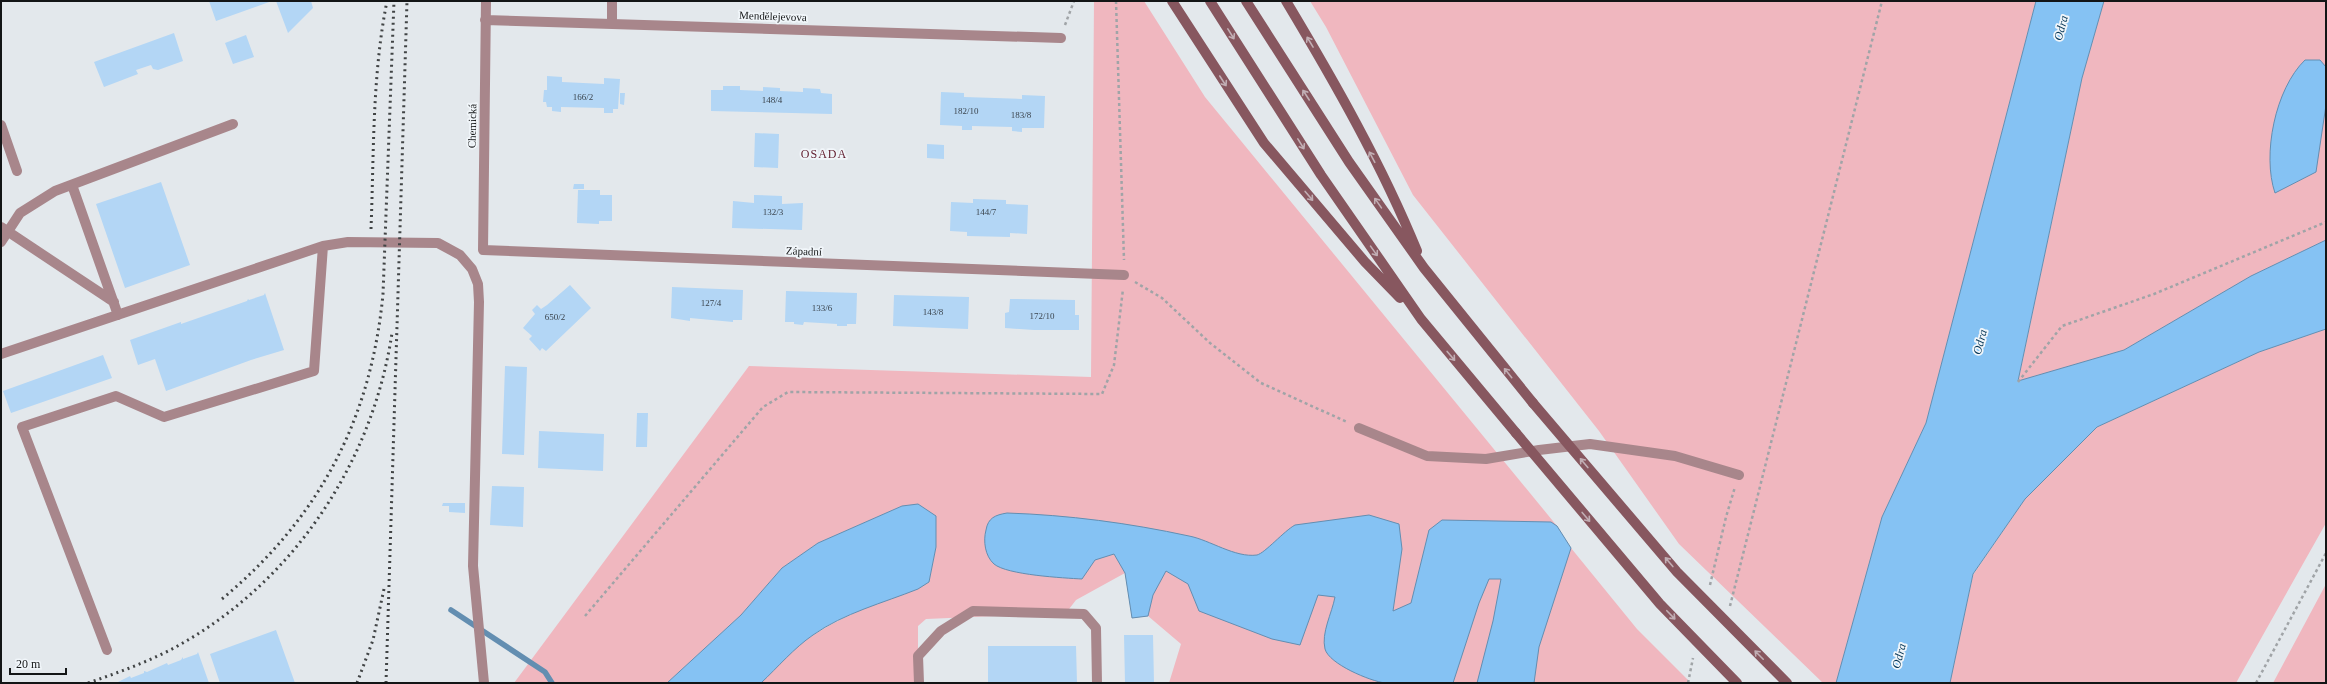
<svg xmlns="http://www.w3.org/2000/svg" width="2327" height="684" font-family="'Times New Roman',serif">
<style>
.green{fill:#f0b7bf}
.water{fill:#85c2f3;stroke:#638eb1}
.lines{fill:none;stroke-linecap:round;stroke-linejoin:round}
.stream{stroke:#638eb1;stroke-width:5.5}
.building{fill:#b3d6f5}
.path{stroke:#a0a4a7;stroke-width:2.5;stroke-dasharray:3 3;stroke-linecap:butt}
.service{stroke:#a8868b;stroke-width:10}
.minor{stroke:#a8868b;stroke-width:10}
.secondary{stroke:#87575f;stroke-width:10}
.rail{stroke:#414445;stroke-width:3;stroke-dasharray:2 4;stroke-linecap:butt}
.secondary-bridge{stroke:#87575f;stroke-width:10}
.oneway{stroke:#c1aeb4}
.labels{text-anchor:middle;dominant-baseline:central;stroke-width:3.5;stroke-linejoin:round;paint-order:stroke}
.number-label{font-size:9px;fill:#3b454e}
.street-label{font-size:11px;fill:#131516;stroke:#f1f6fa}
.water-label{font-size:12px;font-style:italic;fill:#073858;stroke:#f1f6fa}
.neighbourhood-label{font-size:12px;letter-spacing:1px;fill:#601c2d;stroke:#f1f6fa}
</style>
<rect width="100%" height="100%" fill="#e3e8ec"/>
<path class="green" d="M1094 1H1144L1205 97 1557 526 1571 548 1637 629 1691 683H1169L1181 644 1148 616 1132 618 1125 573 1076 600 1066 613 926 619 918 626V683H761C778 666 795 646 815 634 850 612 891 598 929 582L936 547 902 506 818 543 782 568 741 615 667 683H514L749 366 1091 377Z
M1310 1H2036L1926 423 1882 517 1836 683H1823L1679 544 1599 431 1413 195 1326 27Z
M2104 1H2326V240L2251 276 2124 350 2018 382 2082 78Z
M2326 329V523L2236 683H1950L1973 575 2025 499 2097 427 2259 352Z
M2326 584V683H2273Z"/>
<path class="water" d="M2036 1H2104L2082 78 2018 381 2124 350 2251 276 2326 240V329L2259 352 2097 427 2025 499 1973 574 1950 683H1836L1882 517 1926 423Z
M2305 60H2320L2326 67V105L2316 172 2275 193C2262 155 2275 89 2305 60Z
M918 504 936 516V547L929 582 918 589C883 603 844 613 813 635 794 648 778 667 761 683H667L741 615 782 568 818 543 902 506Z
M1007 513C1068 515 1129 523 1189 536 1210 540 1235 558 1257 555 1265 553 1284 531 1295 525L1369 515 1399 524 1402 549 1393 611 1411 603 1429 530 1442 520 1551 522 1557 526 1571 548 1539 647 1534 683H1477L1493 621 1501 579H1489L1479 603 1453 683C1431 683 1406 684 1385 683 1370 681 1329 664 1325 649 1321 633 1332 613 1335 597L1318 595 1300 645 1272 639 1199 611 1188 584 1166 571 1153 595 1148 616 1132 618 1125 573 1114 554 1095 560 1082 579C1064 578 1007 575 994 564 985 556 983 541 986 530 988 518 995 515 1007 513Z"/>
<g class="lines">
<path class="stream" d="M451 610 545 672 552 683"/>
</g>
<path class="building" d="M209 1H272L216 21Z
M276 1H311L313 8 288 33Z
M174 33 183 61 158 70 153 69 151 65 136 70 138 74 104 87 94 62Z
M246 35 254 57 233 64 225 43Z
M547 76 562 77V82L604 84V78L620 79 618 109H613V113H604V108L561 107V112L552 111V107H547L546 102H543L544 90H547Z
M723 86H740V90L763 91V87L780 88V91L803 92V88L820 89 821 93 832 94V114L711 111V90H723Z
M941 92 964 93V97L1022 99V95L1045 96 1044 128H1022V132L1012 131V127L972 126V130H962V126L940 125Z
M620 93H625L624 105 620 104Z
M755 133 779 134 778 168 754 167Z
M927 144 944 145V159L927 158Z
M161 182 190 265 125 288 96 204Z
M574 184H584V189H573Z
M578 190H600V195H612V221H599V224L577 223Z
M754 195 782 196V204L803 203 802 230 732 228 733 201 754 203Z
M973 199 1006 200V204L1028 205 1027 234 1010 233V237L967 236V232L950 231 951 202 973 203Z
M570 285 591 308 546 351 542 348 540 351 529 339 532 336 523 328 535 314 532 310 537 305 541 309 547 305Z
M672 287 743 290 742 320H733V322L690 318V321L671 318Z
M786 291 857 293 856 324H847V326H837V324L804 322 803 325 794 324V322H785Z
M265 293 284 350 251 360 166 391 155 359 138 365 130 340 181 322V324L247 301 248 299 249 300 264 295Z
M894 295 969 297 968 329 893 326Z
M1010 299 1075 300V315H1079V330H1034L1005 328V313L1009 312Z
M103 355 112 378 11 413 3 391Z
M505 366 527 367 524 455 502 454Z
M637 413H648L647 447H636Z
M539 431 604 434 603 471 538 468Z
M492 486 524 487 523 527 490 525Z
M443 503H465V513L449 512V506H442Z
M276 630 295 683H220L210 654Z
M1124 635H1153L1154 683H1125Z
M988 646H1076L1077 683H988Z
M198 652 209 683H116L130 676 131 678 144 673V671L147 672 167 663 168 665 181 660 183 657V659L197 654Z"/>
<g class="lines">
<path class="path" d="M1116 1 1124 260
M1065 25 1074 1
M1135 282 1162 298 1210 343 1261 383 1347 422
M2018 382 2062 326 2154 294 2326 222
M1710 585 1726 517 1735 487
M1730 606 1882 1
M585 616 763 407 788 392 1102 394 1114 365 1123 289
M1688 683 1693 658
M2256 683 2326 553"/>
<path class="service" d="M612 23V1
M1 125 17 171
M72 185 118 315
M1 227 114 302
M1 242 20 213 55 191 233 124
M1 354 323 246 348 242 438 243 460 255 472 269 478 284 479 302 473 566 484 683
M1359 428 1427 456 1486 459 1539 450 1590 444 1675 456 1739 475
M107 650 22 427 116 396 164 417 314 371 323 246
M919 683 918 656 941 631 973 611 1084 614 1096 628 1097 683"/>
<path class="minor" d="M486 1 483 250 1124 275
M485 20 1061 38"/>
<path class="secondary" d="M1172 1 1264 143 1365 262 1400 298
M1210 1 1321 175 1421 319 1516 433
M1246 1 1349 162 1424 268 1533 403
M1286 1C1334 81 1382 165 1417 251"/>
<path class="rail" d="M371 229C374 153 372 76 387 1
M222 599C319 518 371 420 383 294L394 1
M88 683C117 673 145 663 172 649 290 586 372 466 392 333
M357 683 373 640 384 589
M386 683 407 1"/>
<path class="secondary-bridge" d="M1533 403 1677 572 1787 683
M1516 433 1660 604 1737 683"/>
</g>
<defs><path id="oneway-shaft" d="M-6 0H5M1.5-3L5.5 0L1.5 3" fill="none" stroke-width="1.6" stroke-linecap="round" stroke-linejoin="round"/></defs>
<g class="oneway">
<use href="#oneway-shaft" transform="translate(1231 34) rotate(58)"/>
<use href="#oneway-shaft" transform="translate(1310 42) rotate(-121)"/>
<use href="#oneway-shaft" transform="translate(1223 81) rotate(57)"/>
<use href="#oneway-shaft" transform="translate(1306 95) rotate(-123)"/>
<use href="#oneway-shaft" transform="translate(1301 144) rotate(58)"/>
<use href="#oneway-shaft" transform="translate(1372 157) rotate(-118)"/>
<use href="#oneway-shaft" transform="translate(1309 196) rotate(50)"/>
<use href="#oneway-shaft" transform="translate(1378 203) rotate(-125)"/>
<use href="#oneway-shaft" transform="translate(1374 251) rotate(55)"/>
<use href="#oneway-shaft" transform="translate(1451 356) rotate(50)"/>
<use href="#oneway-shaft" transform="translate(1508 373) rotate(-129)"/>
<use href="#oneway-shaft" transform="translate(1584 463) rotate(-130)"/>
<use href="#oneway-shaft" transform="translate(1586 517) rotate(50)"/>
<use href="#oneway-shaft" transform="translate(1669 562) rotate(-130)"/>
<use href="#oneway-shaft" transform="translate(1671 615) rotate(46)"/>
<use href="#oneway-shaft" transform="translate(1759 655) rotate(-135)"/>
</g>
<g class="labels">
<g class="number-label">
<text x="583" y="97">166/2</text>
<text x="772" y="100">148/4</text>
<text x="966" y="111">182/10</text>
<text x="1021" y="115">183/8</text>
<text x="773" y="212">132/3</text>
<text x="986" y="212">144/7</text>
<text x="711" y="303">127/4</text>
<text x="822" y="308">133/6</text>
<text x="933" y="312">143/8</text>
<text x="1042" y="316">172/10</text>
<text x="555" y="317">650/2</text>
</g>
<g class="street-label">
<text transform="translate(773 16) rotate(2)">Mendělejevova</text>
<text transform="translate(472 126) rotate(-89)">Chemická</text>
<text transform="translate(804 251) rotate(2)">Západní</text>
</g>
<g class="water-label">
<text transform="translate(2061 28) rotate(-75)">Odra</text>
<text transform="translate(1980 342) rotate(-75)">Odra</text>
<text transform="translate(1899 656) rotate(-75)">Odra</text>
</g>
<g class="neighbourhood-label">
<text x="824" y="154">OSADA</text>
</g>
</g>
<rect width="2327" height="684" fill="none" stroke="#131516" stroke-width="4"/>
<path d="M10 668v6h56v-6" fill="none" stroke="#131516" stroke-width="2"/>
<text x="16" y="668" font-size="12" fill="#131516" stroke="#f1f6fa" stroke-width="3" paint-order="stroke">20 m</text>
</svg>
